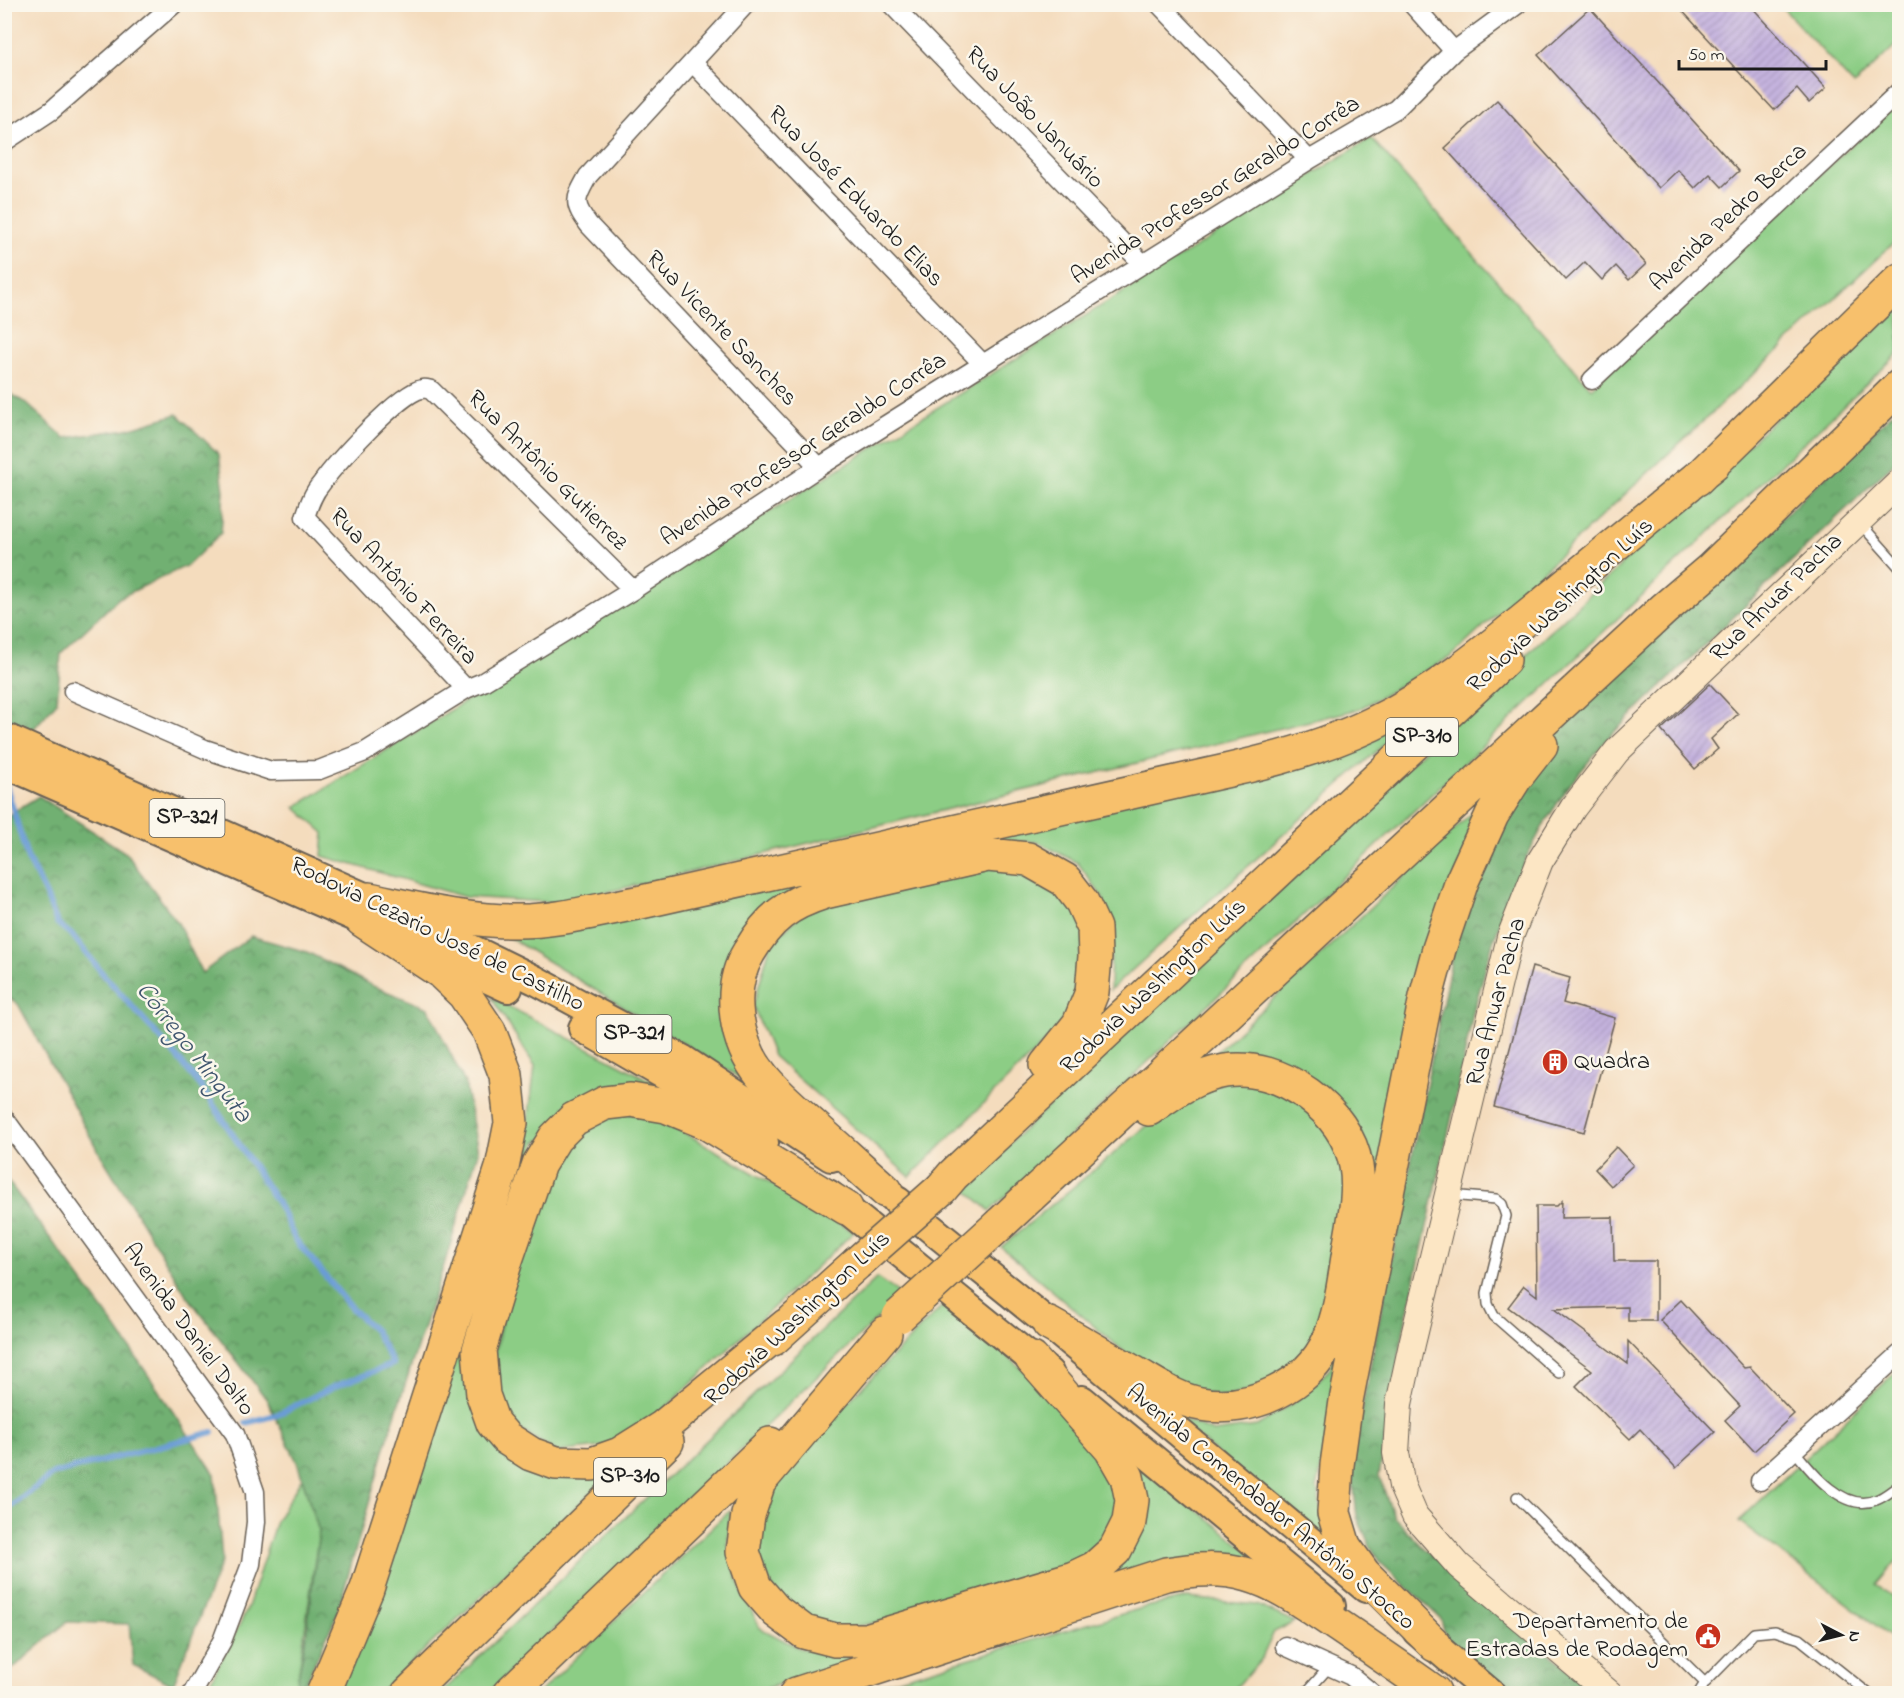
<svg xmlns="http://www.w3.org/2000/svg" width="1904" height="1698" font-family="'Indie Flower',sans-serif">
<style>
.green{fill:#8ccd85;stroke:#547450;stroke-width:1.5}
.forest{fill:url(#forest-crowns);stroke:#466647;stroke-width:1.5}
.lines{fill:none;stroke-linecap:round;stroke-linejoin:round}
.stream{stroke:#6b9cd5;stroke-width:6}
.building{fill:url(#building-hatch)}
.lane-casing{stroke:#685f54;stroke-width:12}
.street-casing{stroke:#685f54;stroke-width:21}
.secondary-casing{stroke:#685f54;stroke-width:28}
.primary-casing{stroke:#685f54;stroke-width:32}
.highway-casing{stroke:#685f54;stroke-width:36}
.lane{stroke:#fff;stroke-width:9}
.street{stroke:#fff;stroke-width:18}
.secondary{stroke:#fce6c4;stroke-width:26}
.primary{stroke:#f7c06c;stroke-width:28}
.highway{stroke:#f7c06c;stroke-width:33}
.highway-bridge-casing{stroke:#685f54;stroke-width:36;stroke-linecap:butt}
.highway-bridge{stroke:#f7c06c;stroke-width:33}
.labels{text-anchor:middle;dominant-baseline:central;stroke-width:5;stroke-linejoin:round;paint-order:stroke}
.shield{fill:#fbf7ec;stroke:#5f5e5a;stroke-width:1.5}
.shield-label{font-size:22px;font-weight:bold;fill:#1c1c1c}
.street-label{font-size:24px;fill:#1c1c1c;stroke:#fbf7ec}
.poi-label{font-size:24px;fill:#1c1c1c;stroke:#fbf7ec;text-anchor:start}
.water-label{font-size:26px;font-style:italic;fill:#40566f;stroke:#fbf7ec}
</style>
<defs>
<pattern id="forest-crowns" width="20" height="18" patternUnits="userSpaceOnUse" patternTransform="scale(1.5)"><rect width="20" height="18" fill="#71b072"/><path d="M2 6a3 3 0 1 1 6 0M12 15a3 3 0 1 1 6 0" fill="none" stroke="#5c8e5d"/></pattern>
<pattern id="building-hatch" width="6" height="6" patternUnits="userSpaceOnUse" patternTransform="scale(1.5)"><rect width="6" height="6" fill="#c5b3de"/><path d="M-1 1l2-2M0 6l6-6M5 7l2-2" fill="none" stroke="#a999be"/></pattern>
</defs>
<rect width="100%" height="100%" fill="#fbf7ec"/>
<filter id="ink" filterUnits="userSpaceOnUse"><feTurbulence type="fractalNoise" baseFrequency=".0167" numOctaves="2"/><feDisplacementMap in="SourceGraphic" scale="12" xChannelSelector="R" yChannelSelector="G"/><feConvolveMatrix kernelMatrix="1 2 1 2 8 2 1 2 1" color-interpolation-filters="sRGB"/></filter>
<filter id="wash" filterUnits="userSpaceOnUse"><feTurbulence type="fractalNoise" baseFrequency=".008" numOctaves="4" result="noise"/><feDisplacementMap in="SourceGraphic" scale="24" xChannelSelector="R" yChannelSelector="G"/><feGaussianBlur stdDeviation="1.35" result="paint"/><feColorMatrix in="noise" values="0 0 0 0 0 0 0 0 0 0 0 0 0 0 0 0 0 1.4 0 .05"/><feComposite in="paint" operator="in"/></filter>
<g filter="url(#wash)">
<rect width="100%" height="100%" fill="#f4dcbd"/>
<path class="green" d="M1780 5H1899V42L1854 85Z
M1899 101V238L1452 656 1359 709 562 903 465 897 322 856 324 833 295 807 1371 138 1591 388Z
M1899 302V353L990 1211 963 1187Z
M1418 714 1110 990 1111 947 1103 898 1078 863 1038 842 989 840 765 906 730 1043 745 1081 508 937 1284 765Z
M1487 799 1425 950 1317 1488 1328 1548 1171 1414 1213 1432 1257 1426 1295 1402 1330 1369 1369 1174 1262 1064 1212 1056Z
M1008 861 1057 877 1085 916 1084 990 1054 1033 910 1177 773 1056 753 1006 771 943 812 904Z
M491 997 666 1089 536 1142 482 1423 611 1474 379 1693 335 1694 379 1578 526 1138 535 1066Z
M1231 1079 1275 1086 1305 1106 1344 1150 1348 1202 1330 1308 1310 1355 1266 1387 1225 1397 1180 1388 1135 1361 1001 1247 1183 1096Z
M613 1111 654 1117 694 1138 854 1232 646 1426 617 1445 557 1452 505 1421 487 1354 549 1164 575 1133Z
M877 1278 902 1295 488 1693 440 1694Z
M946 1302 1034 1379 1108 1459 1120 1488 1112 1533 1086 1561 885 1621 845 1628 803 1619 776 1595 759 1560 762 1514 789 1462Z
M1899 1369V1558L1876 1585 1899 1601V1643L1739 1521Z
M1135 1459 1273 1571 1174 1564 750 1693 538 1694 730 1510 728 1546 738 1583 760 1628 799 1648 845 1656 1122 1560Z
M302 1478 319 1531 296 1693 204 1694 247 1610 276 1521Z
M1188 1598 1257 1605 1295 1622 1274 1632 1261 1660 1231 1693 848 1694 1146 1607Z"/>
<path class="forest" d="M4 390 26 403 65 438 127 429 177 414 219 454 224 491 221 533 188 565 119 598 61 653 57 702 30 733 5 720Z
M1899 407V458L1608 738 1568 787 1546 821 1527 856 1508 901 1493 942 1473 1013 1455 1103 1404 1328 1379 1476 1394 1517 1425 1549 1597 1693H1504L1447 1643 1441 1619 1382 1564 1370 1546 1357 1517 1351 1462 1459 921 1485 852 1553 739 1592 697Z
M39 796 126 853 178 923 202 973 251 936 307 952 373 986 428 1008 465 1083 478 1152 445 1262 389 1434 337 1614 301 1693H295L306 1636 319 1531 297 1462 267 1400 185 1293 96 1147 18 1004 5 995V817Z
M5 1177 117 1329 215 1474 222 1560 173 1685 133 1665 129 1624 67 1622 5 1675Z"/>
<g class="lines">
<path class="stream" d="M6 785 27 857 46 895 57 923 73 936 103 974 170 1049 201 1086 280 1207 295 1239 352 1309 375 1331 393 1364 333 1387 276 1415 246 1423
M4 1512 53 1474 213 1432"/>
</g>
<g id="blocks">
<path class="building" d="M1676 4H1749L1826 88 1809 103 1797 89 1774 110Z
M1590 8 1739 171 1722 187 1710 174 1695 188 1678 170 1659 188 1538 55Z
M1497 100 1646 264 1629 280 1616 266 1602 280 1585 262 1566 280 1445 148Z
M1710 684 1738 714 1711 739 1718 749 1695 769 1661 730Z
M1532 967 1570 978 1563 1003 1615 1018 1584 1132 1494 1107Z
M1616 1147 1633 1165 1611 1186 1595 1169Z
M1562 1201 1561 1218 1613 1217 1614 1261H1656V1321H1628V1307L1554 1309 1628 1364V1341L1715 1432 1676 1468 1640 1429 1630 1439 1576 1386 1592 1370 1508 1307 1524 1286 1537 1296 1536 1206H1557Z
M1681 1300 1744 1368 1750 1367 1794 1414 1754 1451 1725 1420 1740 1406 1660 1320Z"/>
</g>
</g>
<g filter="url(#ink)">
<use href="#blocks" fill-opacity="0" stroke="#685f54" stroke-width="1.5"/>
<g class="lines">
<defs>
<path id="lane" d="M1859 522 1900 568
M1450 1195 1496 1199 1502 1204 1506 1216 1487 1293 1488 1304 1494 1316 1559 1373
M1794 1450C1811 1472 1844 1513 1876 1500 1885 1497 1892 1490 1900 1485
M1517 1497 1705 1683 1698 1694
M1705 1683 1754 1633 1775 1631 1800 1639 1869 1694
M1305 1694 1330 1666"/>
<path id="street" d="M746 4 588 176C575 200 572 202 589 225L819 467
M891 4 1143 264
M1159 4 1309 160
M1412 4 1454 51
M693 63 983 364
M4 142 51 111 174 4
M1592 380 1900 91
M466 689 305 517C309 505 313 493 321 484 336 463 399 393 422 389 426 388 427 389 431 390L633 590
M73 691 205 749 271 771 319 770 365 752 466 689 483 682 633 590 819 467 983 364 1309 160 1396 109 1454 51 1518 4
M4 1118 235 1434 255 1492 256 1522 251 1564 222 1641 192 1694
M1760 1481 1900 1354
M1285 1646 1351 1676 1373 1694"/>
<path id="secondary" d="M1610 1694 1459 1566 1415 1516 1402 1486 1396 1453 1399 1404 1412 1344 1510 937 1540 861 1573 808 1617 751 1900 482"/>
<path id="primary" d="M4 737 369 899 535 980 682 1059 831 1157
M4 763 383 929
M422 948 508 988
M583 1028 687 1088 764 1143
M828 1194 1049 1373
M897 1201 1049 1324 1366 1588
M1082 1400 1331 1606
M1417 1631 1491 1694"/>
<path id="highway" d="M1697 479 1900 280
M369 899C417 909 465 921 514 921 555 922 597 910 637 903L1221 772C1272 761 1324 747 1372 724 1437 693 1492 646 1547 601 1602 555 1657 510 1713 465
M941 1189 953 1175 1504 660
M886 1191C861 1169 836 1146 811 1124 795 1109 776 1094 762 1076 735 1043 726 989 749 952 769 918 787 904 825 892L988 855 1028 859 1065 880 1082 902 1094 928 1095 956 1092 992 1079 1024 1046 1065
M1000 1224 1664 609 1711 569 1900 386
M1049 1324C1078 1340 1106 1357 1135 1373 1156 1385 1177 1400 1201 1404 1250 1413 1309 1386 1329 1340 1341 1312 1344 1281 1349 1251 1353 1223 1361 1195 1356 1166 1347 1110 1280 1062 1225 1071 1195 1076 1173 1092 1149 1109
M787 1325 663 1427 620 1454 592 1464 556 1463 531 1454 506 1438 493 1423 483 1395 479 1350 506 1260 539 1164 555 1138 574 1119 605 1103 631 1100 666 1106 705 1122 846 1208
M885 1333 759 1482 748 1515 743 1552 755 1587 776 1611 804 1632 835 1640H866L1074 1578 1095 1568 1115 1550 1129 1522 1132 1500 1127 1477 1111 1449 1032 1359
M773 1339 856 1264
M1435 1645 1364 1574 1344 1546 1334 1513 1337 1465 1346 1401 1369 1284 1426 997 1439 949 1462 881 1492 815 1516 777 1541 745
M323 1694 367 1589 502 1168 511 1123 506 1075 489 1031 464 994 441 972 362 920
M408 1694 667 1442
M509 1694 770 1444
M796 1694 1166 1574C1194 1569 1221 1567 1248 1575 1276 1583 1300 1600 1324 1616 1361 1641 1398 1666 1434 1692"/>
</defs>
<use href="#lane" class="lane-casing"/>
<use href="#street" class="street-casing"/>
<use href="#secondary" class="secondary-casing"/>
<use href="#primary" class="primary-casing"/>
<use href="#highway" class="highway-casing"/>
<use href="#lane" class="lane"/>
<use href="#street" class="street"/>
<use href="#secondary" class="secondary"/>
<use href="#primary" class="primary"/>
<use href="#highway" class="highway"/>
<defs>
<path id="highway-bridge" d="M856 1264 941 1189
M899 1316 1000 1224"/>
</defs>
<use href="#highway-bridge" class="highway-bridge-casing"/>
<use href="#highway-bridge" class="highway-bridge"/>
</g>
</g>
<defs>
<symbol id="building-disc" viewBox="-11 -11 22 22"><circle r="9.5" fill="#c8321e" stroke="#fbf7ec"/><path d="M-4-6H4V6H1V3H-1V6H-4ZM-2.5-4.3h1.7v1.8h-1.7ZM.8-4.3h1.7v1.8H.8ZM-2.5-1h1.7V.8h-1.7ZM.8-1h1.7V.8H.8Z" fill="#fff"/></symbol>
<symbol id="civic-disc" viewBox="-11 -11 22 22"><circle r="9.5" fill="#c8321e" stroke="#fbf7ec"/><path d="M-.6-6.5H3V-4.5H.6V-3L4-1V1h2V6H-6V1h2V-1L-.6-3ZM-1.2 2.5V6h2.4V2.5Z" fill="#fff"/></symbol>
</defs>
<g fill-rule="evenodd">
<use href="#building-disc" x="1540" y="1047" width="30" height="30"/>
<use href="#civic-disc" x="1693" y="1621" width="30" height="30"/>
</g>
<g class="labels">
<g class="shield">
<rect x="1386" y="718" width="72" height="38" rx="4.5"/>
<rect x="149.5" y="799" width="75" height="38" rx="4.5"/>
<rect x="596.5" y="1015" width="75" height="38" rx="4.5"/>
<rect x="594" y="1458" width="72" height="38" rx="4.5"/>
</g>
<g class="shield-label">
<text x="1422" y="737">SP-310</text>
<text x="187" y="818">SP-321</text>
<text x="634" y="1034">SP-321</text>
<text x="630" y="1477">SP-310</text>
</g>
<g class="street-label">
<text transform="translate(1034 118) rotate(46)">Rua João Januário</text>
<text transform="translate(1216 191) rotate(-32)">Avenida Professor Geraldo Corrêa</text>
<text transform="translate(855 197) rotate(46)">Rua José Eduardo Elias</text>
<text transform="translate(1729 218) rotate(-43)">Avenida Pedro Berca</text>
<text transform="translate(721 329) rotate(46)">Rua Vicente Sanches</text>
<text transform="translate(804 450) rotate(-33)">Avenida Professor Geraldo Corrêa</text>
<text transform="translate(547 471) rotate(45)">Rua Antônio Gutierrez</text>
<text transform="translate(403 587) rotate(47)">Rua Antônio Ferreira</text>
<text transform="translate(1777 598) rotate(-44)">Rua Anuar Pacha</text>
<text transform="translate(1561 606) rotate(-43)">Rodovia Washington Luís</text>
<text transform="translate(437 935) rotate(26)">Rodovia Cezario José de Castilho</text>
<text transform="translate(1154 987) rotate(-43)">Rodovia Washington Luís</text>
<text transform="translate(1497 1002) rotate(-75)">Rua Anuar Pacha</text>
<text transform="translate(798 1319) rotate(-43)">Rodovia Washington Luís</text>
<text transform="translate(188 1330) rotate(54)">Avenida Daniel Dalto</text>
<text transform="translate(1270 1508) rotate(40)">Avenida Comendador Antônio Stocco</text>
</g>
<g class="poi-label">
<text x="1574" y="1062">Quadra</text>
<text x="1688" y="1622" text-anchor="end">Departamento de<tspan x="1688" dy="28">Estradas de Rodagem</tspan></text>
</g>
<g class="water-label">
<text transform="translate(193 1053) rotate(52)">Córrego Minguta</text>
</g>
</g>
<rect width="1904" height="1698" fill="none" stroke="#fbf7ec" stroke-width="24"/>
<g transform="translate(1841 1635) rotate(97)" stroke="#fbf7ec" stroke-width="4.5" paint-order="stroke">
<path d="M0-4.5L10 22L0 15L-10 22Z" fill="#1c1c1c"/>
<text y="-9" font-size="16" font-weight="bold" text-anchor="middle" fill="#1c1c1c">N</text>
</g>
<path d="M1679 60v9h147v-9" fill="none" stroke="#1c1c1c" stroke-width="3"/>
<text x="1688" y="60" font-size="18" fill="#1c1c1c" stroke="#fbf7ec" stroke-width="4.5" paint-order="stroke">50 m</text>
</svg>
